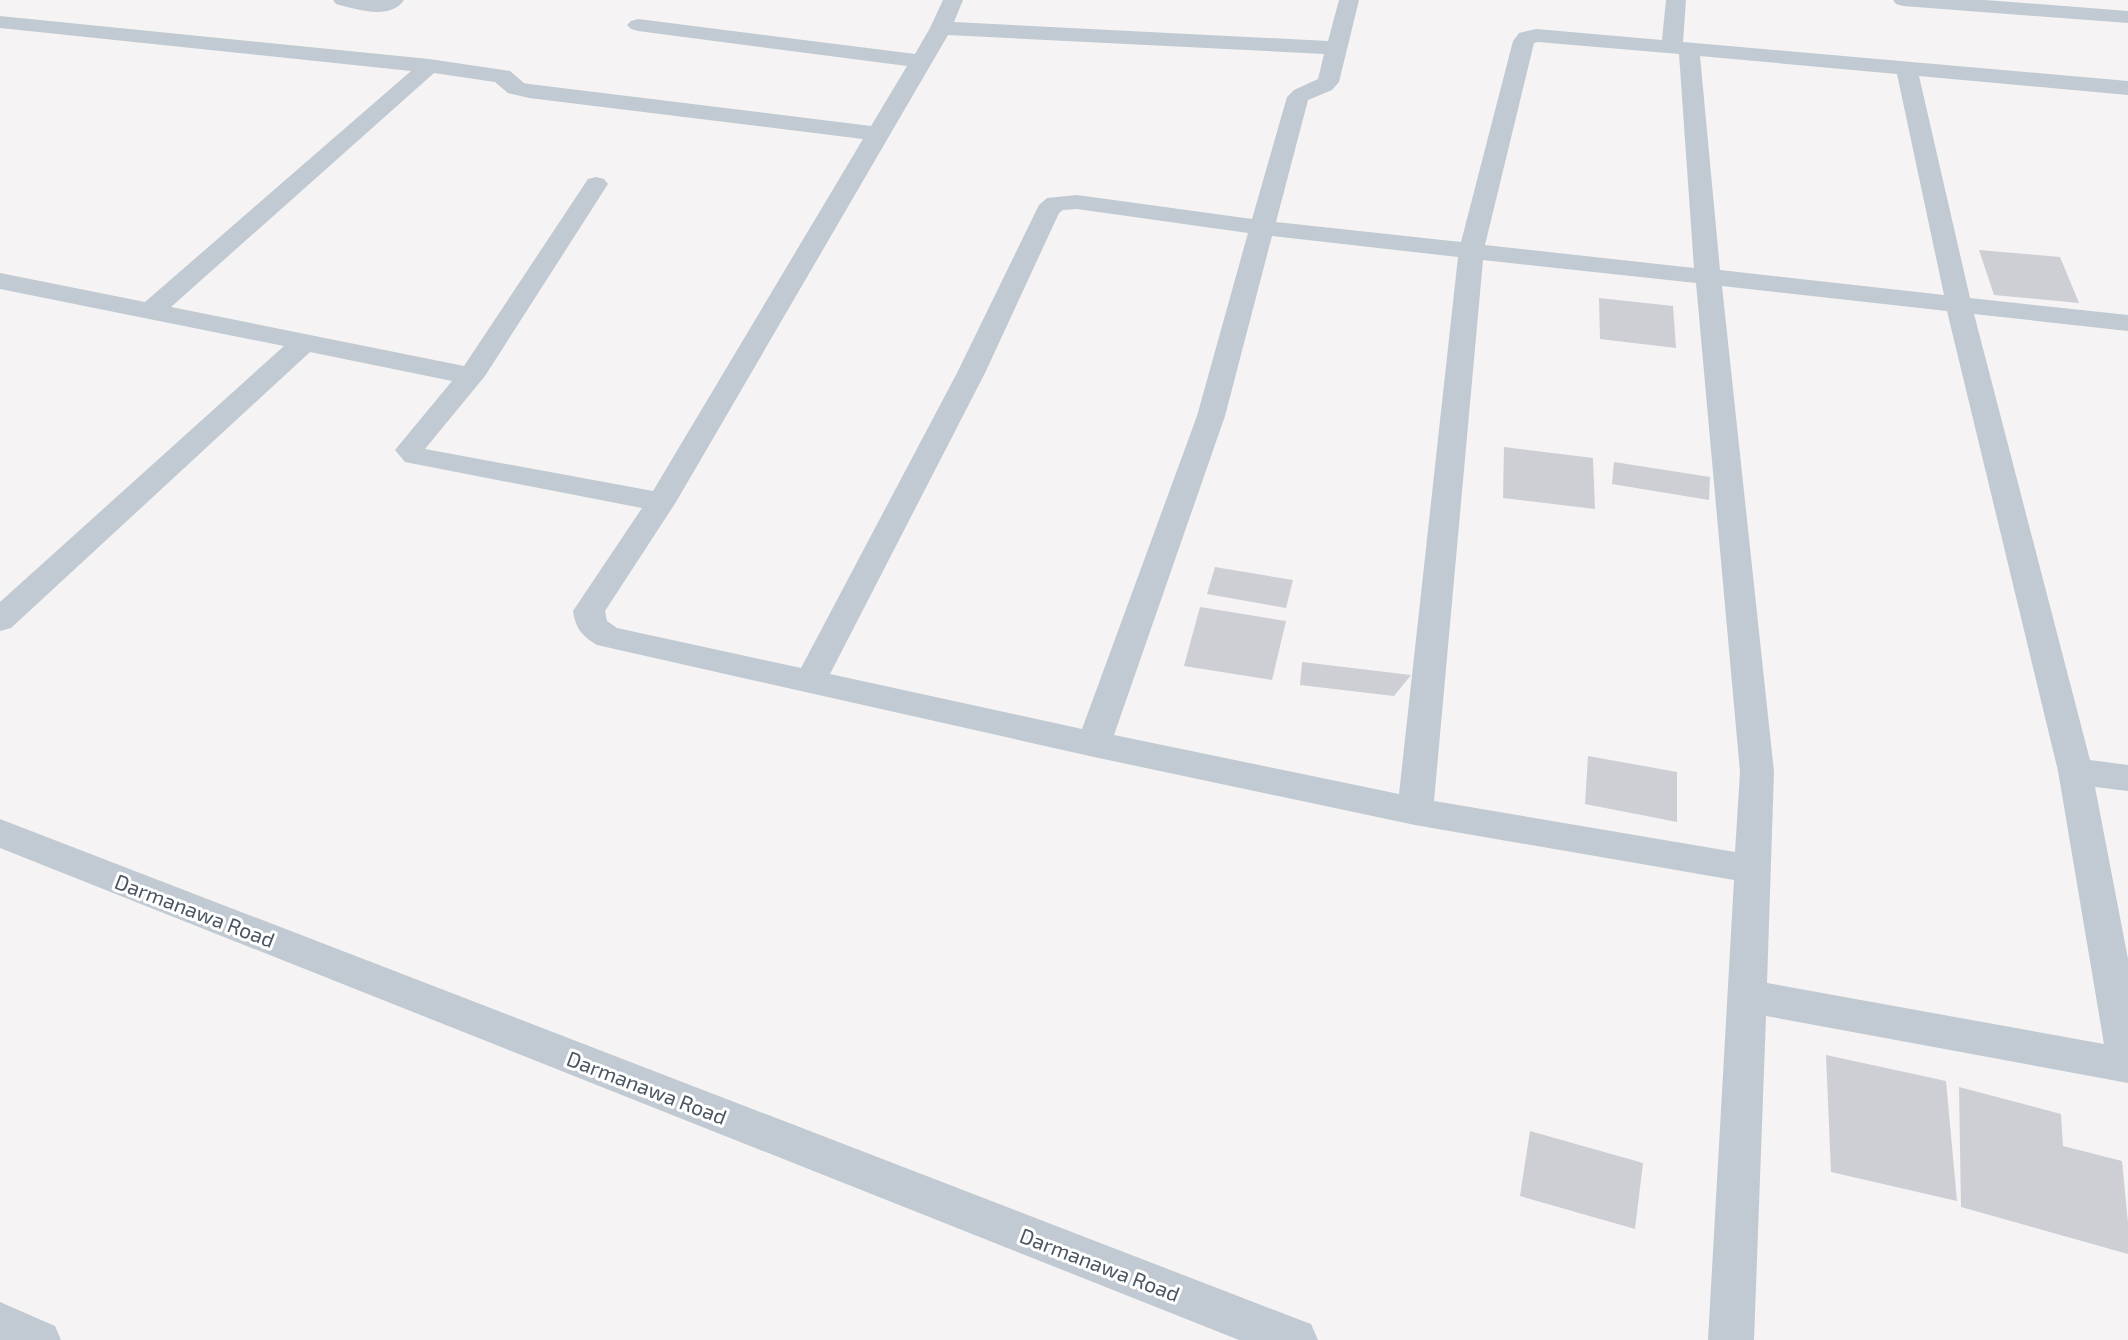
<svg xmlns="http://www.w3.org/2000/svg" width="2128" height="1340" font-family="'Exo 2',sans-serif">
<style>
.building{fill:#cdcfd5}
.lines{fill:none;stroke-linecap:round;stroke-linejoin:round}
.service{fill:#c1cad2;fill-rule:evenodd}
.minor{fill:#c1cad2;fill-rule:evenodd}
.tertiary{fill:#c1cad2;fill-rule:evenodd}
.labels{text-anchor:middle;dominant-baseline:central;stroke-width:6;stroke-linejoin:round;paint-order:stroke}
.near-street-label{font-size:21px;fill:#4a5661;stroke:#fff}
</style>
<rect width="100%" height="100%" fill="#f5f3f3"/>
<path class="building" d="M1979 250 2060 257 2079 303 1994 295Z
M1599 298 1673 306 1676 348 1600 339Z
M1504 447 1593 458 1595 509 1503 498Z
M1614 462 1710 477 1709 500 1612 484Z
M1215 567 1293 580 1286 608 1207 594Z
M1200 607 1286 621 1272 680 1184 666Z
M1302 662 1411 675 1394 696 1300 685Z
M1588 756 1677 772V822L1585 804Z
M1826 1055 1946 1081 1957 1201 1831 1172Z
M1959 1087 2061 1114 2063 1146 2122 1161 2128 1223V1254L1961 1207Z
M1530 1131 1643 1163 1635 1229 1520 1196Z"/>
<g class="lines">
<path class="service" d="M0 1302 55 1326 61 1340H0Z"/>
<path class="minor" d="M333 0H404C390 21 356 9 336 4Z
M943 0H963L954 22 1328 41 1339 0H1359L1339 82 1332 90 1308 100 1276 222 1461 242 1513 41 1519 33 1536 29 1662 40 1666 0H1686L1683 42 2128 81V95L1919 76 1970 298 2128 315V331L1974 314 2090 760 2128 765V791L2095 787 2128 959V1083L1766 1016 1754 1340H1708L1734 880 1415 825 1094 757 597 645C581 635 576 629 573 611L642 508 405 462 395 450 452 381 310 352 11 628 0 631V602L284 346 0 289V273L145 302 411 71 0 28V16L429 59 510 71 524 83 529 84 871 126 907 66 638 31 631 29 627 25 631 21 638 19 915 54 930 28ZM948 35 1324 54 1318 79 1294 90 1287 97 1252 219 1077 195 1047 198 1039 205 957 373 801 668 617 628 607 621 605 611 676 502ZM1538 42 1679 54 1694 268 1485 245 1534 43ZM1700 56 1897 74 1944 295 1720 270ZM434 73 495 82 508 93 529 98 863 139 653 491 425 449 485 376 608 184 604 179 596 177 588 179 464 366 171 307ZM1077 209 1248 233 1197 416 1082 729 830 674 985 373 1059 213 1063 210ZM1272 236 1458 257 1399 794 1114 735 1225 416ZM1483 260 1696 283 1740 772 1735 852 1434 801ZM1722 286 1947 311 2058 771 2104 1044 1767 983 1774 772Z
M1893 0H1985L2128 11V23L1903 6 1896 4Z"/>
<path class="tertiary" d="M0 819 1295 1318 1311 1324 1318 1340H1239L0 848Z"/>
</g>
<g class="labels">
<g class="near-street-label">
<text transform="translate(195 910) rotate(21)">Darmanawa Road</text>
<text transform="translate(647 1087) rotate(21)">Darmanawa Road</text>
<text transform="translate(1100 1264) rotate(21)">Darmanawa Road</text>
</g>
</g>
</svg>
